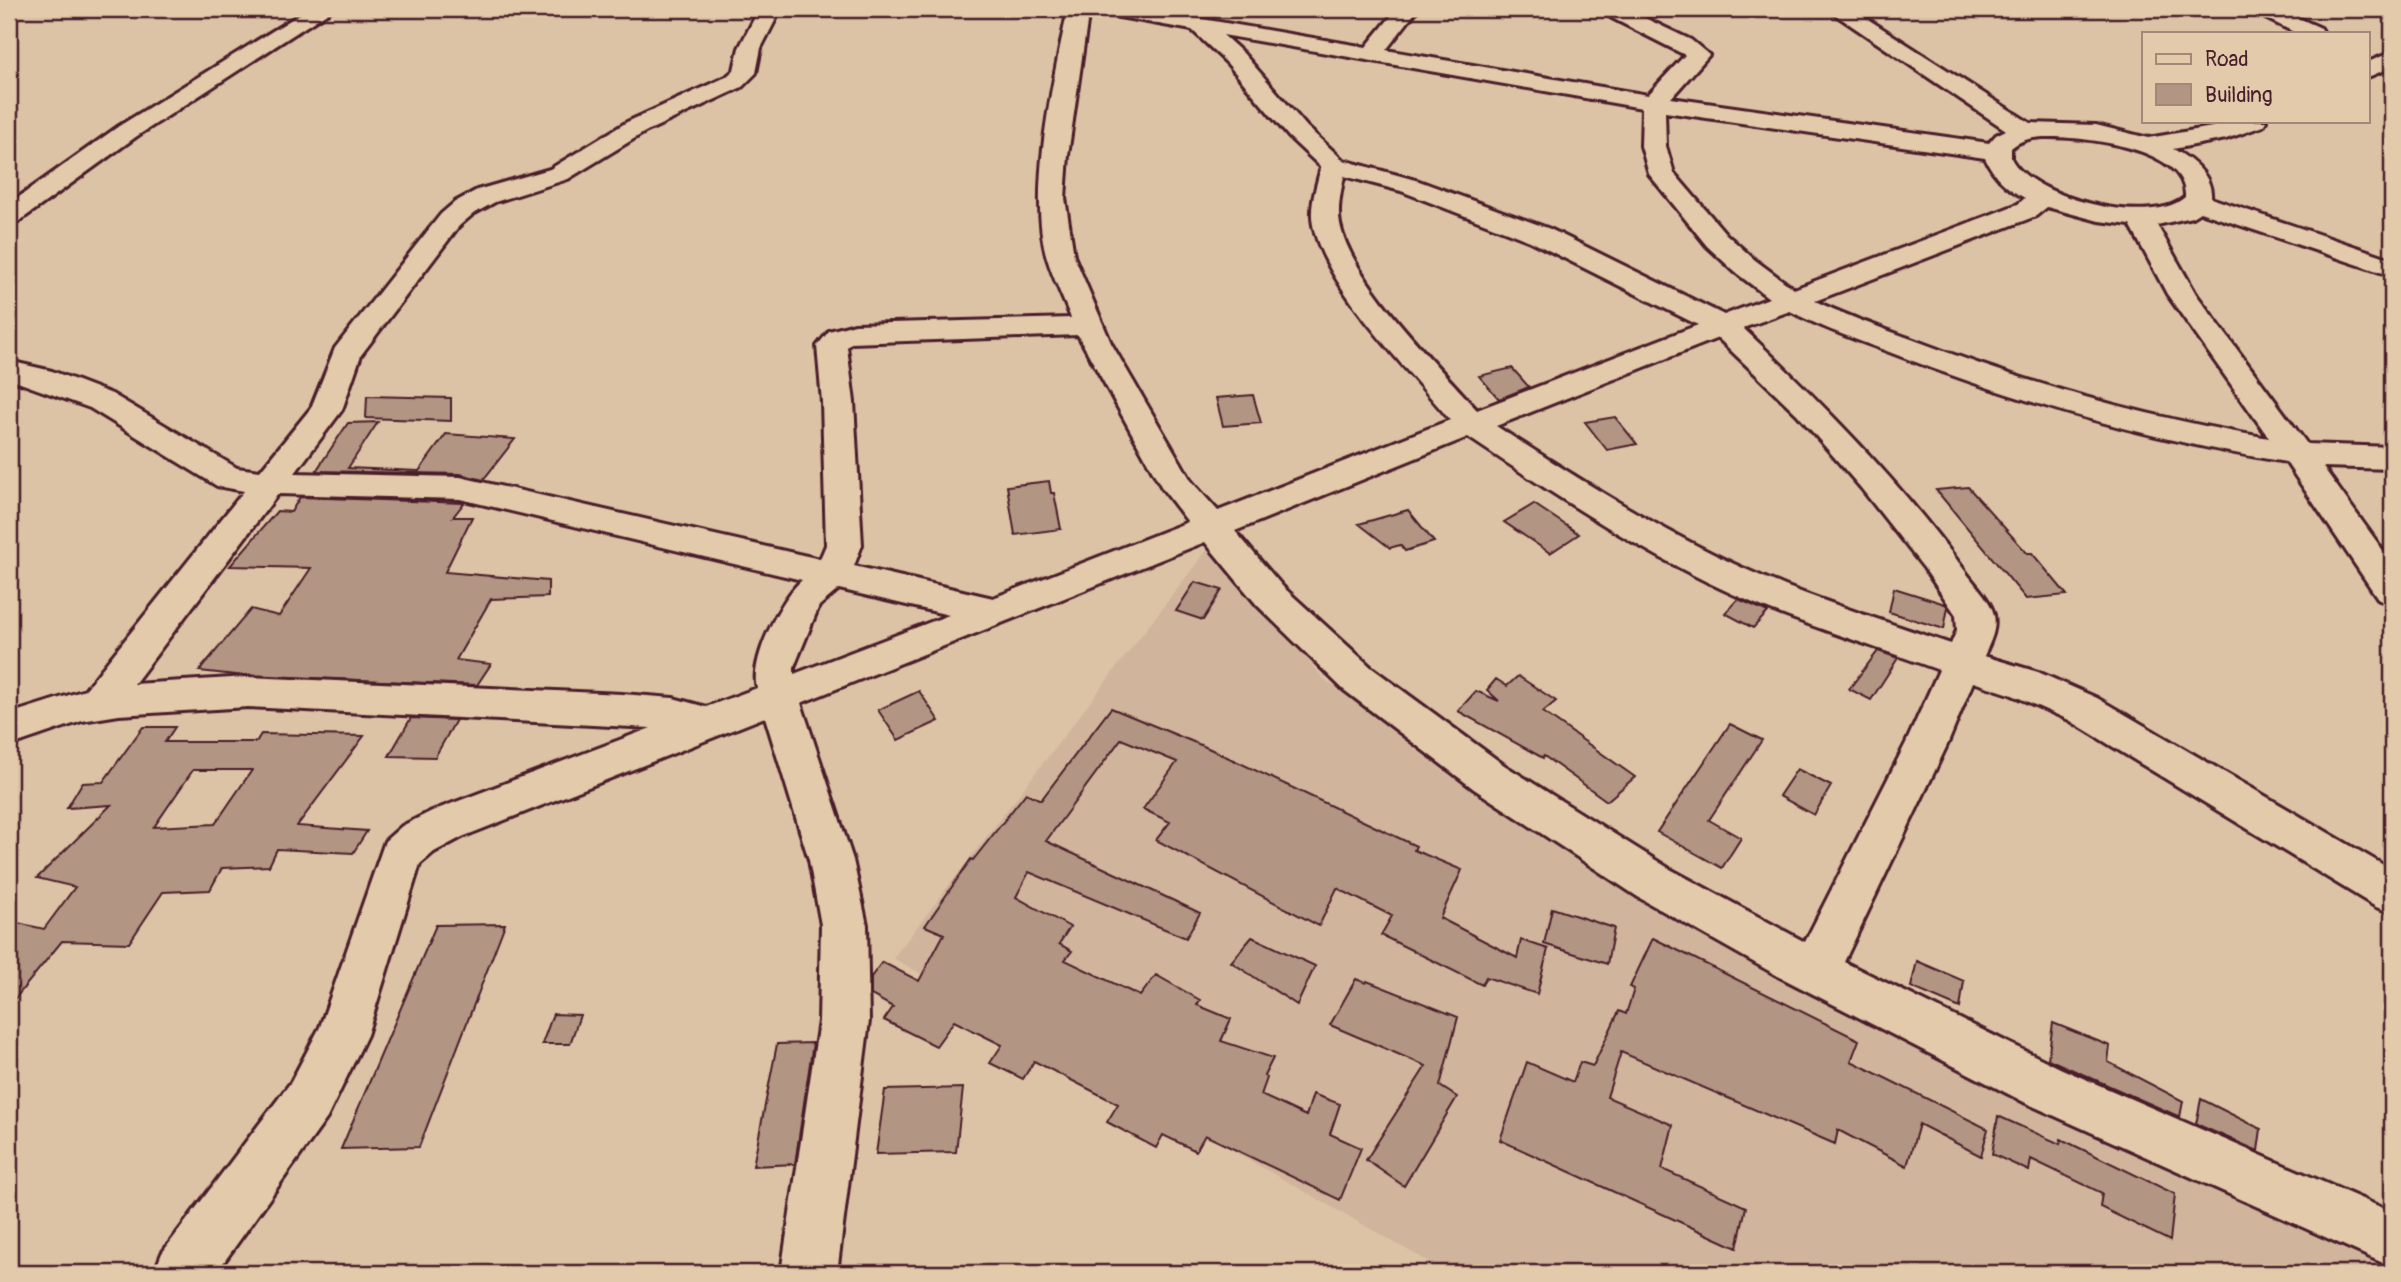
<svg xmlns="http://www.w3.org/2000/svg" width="2401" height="1282" font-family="Pangolin,sans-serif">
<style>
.built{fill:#d0b59c}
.building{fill:#b39583;stroke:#4a1f2b;stroke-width:2;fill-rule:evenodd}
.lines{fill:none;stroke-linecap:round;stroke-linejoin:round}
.minor-casing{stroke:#4a1f2b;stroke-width:6}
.minor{fill:#e3caab;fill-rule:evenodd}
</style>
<rect width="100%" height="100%" fill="#ddc3a6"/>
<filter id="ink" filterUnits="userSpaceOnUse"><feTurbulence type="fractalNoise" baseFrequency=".0143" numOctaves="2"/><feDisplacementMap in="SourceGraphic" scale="14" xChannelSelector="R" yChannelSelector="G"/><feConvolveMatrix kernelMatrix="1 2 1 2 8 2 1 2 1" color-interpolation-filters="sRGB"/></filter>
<g filter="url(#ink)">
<path class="built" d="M1210 546 1324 679 1628 893 2392 1245V1273H1448L893 958Z"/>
<path class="building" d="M1512 368 1529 387 1499 399 1479 376Z
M1253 395 1261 423 1223 426 1216 398Z
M367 396 451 398V421L366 418Z
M1615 417 1637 444 1607 450 1585 422Z
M378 422 348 468 419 471 446 434 515 439 483 480 460 474 316 471 348 423Z
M1049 481 1051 493H1054L1061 529 1015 535 1007 486Z
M1968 487 2027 553H2032L2067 595 2026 599 1936 490Z
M300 497 464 503 453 517H472L445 572 548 581V597L491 599 456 660 491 664 477 685 236 675 199 671 251 609 279 616 311 568 230 566 277 511 291 512Z
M1534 504 1579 534 1550 553 1504 522Z
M1408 510 1434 542 1405 551 1400 545 1390 548 1359 524Z
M1195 582 1222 590 1203 620 1176 611Z
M1894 588 1945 604 1948 607 1944 629 1889 612Z
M1738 599 1757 607 1768 612 1753 628 1725 613Z
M1878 651 1898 658 1871 700 1849 689Z
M1518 676 1556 701 1543 712 1635 777 1607 801 1544 756 1543 758 1458 711 1476 691 1499 701 1487 690 1496 679 1507 686Z
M919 691 939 721 898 740 878 710Z
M1111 708 1208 748 1416 846 1414 850 1462 870 1440 918 1517 958 1521 940 1548 949 1537 994 1486 977 1482 985 1381 935 1392 916 1337 888 1319 926 1156 840 1170 822 1143 809 1177 762 1121 739 1046 841 1200 913 1186 938 1029 872 1016 897 1070 927 1059 944 1072 951 1065 960 1140 996 1156 975 1200 1000 1197 1005 1231 1019 1221 1041 1273 1058 1264 1076 1267 1078 1261 1095 1306 1116 1313 1094 1340 1104 1330 1134 1361 1148 1340 1200 1205 1135 1196 1151 1163 1135 1156 1148 1107 1122 1118 1104 1034 1061 1023 1079 990 1063 1002 1045 954 1021 936 1046 884 1020 893 1007 871 995V977L882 962 919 981 944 934 925 926 971 859 973 860 1026 793 1041 800Z
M411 718 456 720 435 757 389 756Z
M1730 724 1762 740 1709 820 1741 838 1722 868 1657 832Z
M143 727H175L165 742H256L261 734 364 736 297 826 367 831 353 853 277 849 269 866 222 868 210 890 163 892 129 943 62 941 9 1006V921L44 929 75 887 37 878 111 805 67 808 82 783 103 782ZM193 770H252L215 824 154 827Z
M1797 769 1831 786 1814 815 1779 796Z
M1552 908 1614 928 1607 964 1544 944Z
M505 924 419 1147 341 1149 436 925Z
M1252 937 1315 966 1297 1005 1231 962Z
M1653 938 1859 1040 1851 1061 1988 1129 1981 1156 1919 1124 1907 1166 1838 1130 1835 1144 1621 1052 1607 1097 1673 1125 1662 1169 1746 1207 1737 1248 1500 1140 1527 1062 1573 1082 1580 1062 1593 1066 1619 1011 1626 1014 1634 989 1630 987Z
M1917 961 1964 981 1960 1008 1911 987Z
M1356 979 1366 983 1367 981 1458 1017 1440 1086 1457 1097 1404 1186 1366 1160 1426 1066 1330 1025Z
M553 1014 580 1015 570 1044H542Z
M2053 1023 2110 1046 2108 1062 2183 1101 2180 1117 2048 1059Z
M813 1043 795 1164 753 1166 777 1044Z
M963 1088 956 1152 876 1154 885 1090Z
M2201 1099 2261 1129 2258 1151 2196 1124Z
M1998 1116 2060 1144 2061 1139 2175 1194 2170 1241 2100 1207 2102 1193 2031 1159 2029 1171 1992 1154Z"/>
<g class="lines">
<defs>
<path id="minor" d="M308 9H333L137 136 18 222 9 224V204L119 126Z
M755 9H775L778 15 761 48 756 73 742 87 645 132 568 179 495 202 473 214 459 226 361 355 342 410 295 473 460 477 820 559 826 545 822 402 817 346 829 331 855 324 1071 318C1063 298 1053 278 1047 258 1027 193 1054 76 1068 9H1089L1068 155 1065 198 1074 256 1111 343 1192 482 1218 511 1450 420C1409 370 1325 287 1313 225 1309 206 1317 184 1321 167L1289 137 1227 63 1192 30 1108 15 1101 13 1098 9H1143L1366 47 1397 9H1418L1386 50 1648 95 1685 55 1612 18 1600 9H1626L1691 40 1709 55 1671 98 1989 143 1996 135 2006 130 1827 9H1852L2030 123 2096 125 2148 138 2212 127 2231 121H2266L2263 126 2226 139 2173 149C2191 159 2213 175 2211 198L2392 259V276L2200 212 2192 217 2157 225 2196 294 2307 444 2392 447V469L2323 467 2392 563V604L2379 600 2286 462C2154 441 2022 403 1897 355 1861 341 1824 329 1790 311L1743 328C1823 404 1900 482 1965 571 1974 584 1991 600 1994 615 1997 630 1990 642 1984 656L2038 672 2097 698 2392 870V913L2376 907 2069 720 2010 694 1973 682 1948 743 1844 962 2062 1069 2392 1212V1267L2026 1103 1778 976 1638 897 1474 789 1344 690 1257 605 1205 542 801 703 853 860 867 925 869 1021 837 1273H781L819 1021 821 925 809 860 765 717 462 837 434 852 420 864 367 1035 327 1118 216 1273H154L162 1253 291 1082 320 1027 385 841 402 826 432 811 651 728 248 707 119 715 82 721 9 746V714L85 690 244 491 217 486 90 408 9 379V361L52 371 112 394 237 468 260 471 311 408 335 348 441 214 455 202 477 190 550 169 627 122 726 77 734 70 739 48 756 15ZM1223 35 1642 108 1641 146 1649 174 1707 246 1735 272 1769 298 1724 315 1550 229 1419 181 1343 160 1307 127 1243 53ZM1665 112 1985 158C1994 177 2007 189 2025 198L2018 204 1987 216 1794 289 1755 260 1726 234 1674 173 1666 146ZM2043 137C2078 136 2188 146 2185 197 2152 228 2030 198 2011 158V148C2021 140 2030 138 2043 137ZM1344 176 1401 191 1530 241 1698 325 1477 410C1437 364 1352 282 1340 224 1337 209 1341 191 1344 176ZM2047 207 2099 221 2130 225 2167 294 2269 438C2148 418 2029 384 1914 340 1881 328 1847 316 1815 301L2036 216ZM1078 335 1162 488 1188 522 993 598 854 566 862 545 854 402 847 347 851 343ZM1718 338 1797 414 1861 488 1924 568 1956 615 1957 630 1951 644C1895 625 1839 607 1785 586 1682 545 1588 485 1496 426ZM1468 437C1561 499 1655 562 1758 605 1818 629 1879 648 1939 670L1906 743 1805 942 1670 869 1504 765 1372 668 1283 587 1235 531ZM278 494 460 499 802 580C781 598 749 661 757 688L706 707 673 698 622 694 248 677 134 684ZM839 589 949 615 794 674V667L819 606Z
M2251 9H2278L2321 28 2324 33H2296L2255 13Z
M2392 52V67L2368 77V62Z"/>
</defs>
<use href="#minor" class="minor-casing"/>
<use href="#minor" class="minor"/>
</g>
</g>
<rect width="2401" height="1282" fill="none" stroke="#e3caab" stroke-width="35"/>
<rect x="18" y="18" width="2366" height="1247" fill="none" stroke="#4a1f2b" stroke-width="2.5" filter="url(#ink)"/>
<rect x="2142" y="32" width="228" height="91" fill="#e3caab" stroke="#a68678" stroke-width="2"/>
<rect x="2156" y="54" width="35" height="10" fill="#e3caab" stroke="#a68678" stroke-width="2"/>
<text x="2205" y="66" font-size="21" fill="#4a1f2b">Road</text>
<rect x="2156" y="84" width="35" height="21" fill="#b39583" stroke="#a68678" stroke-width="2"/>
<text x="2205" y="102" font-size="21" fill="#4a1f2b">Building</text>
</svg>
